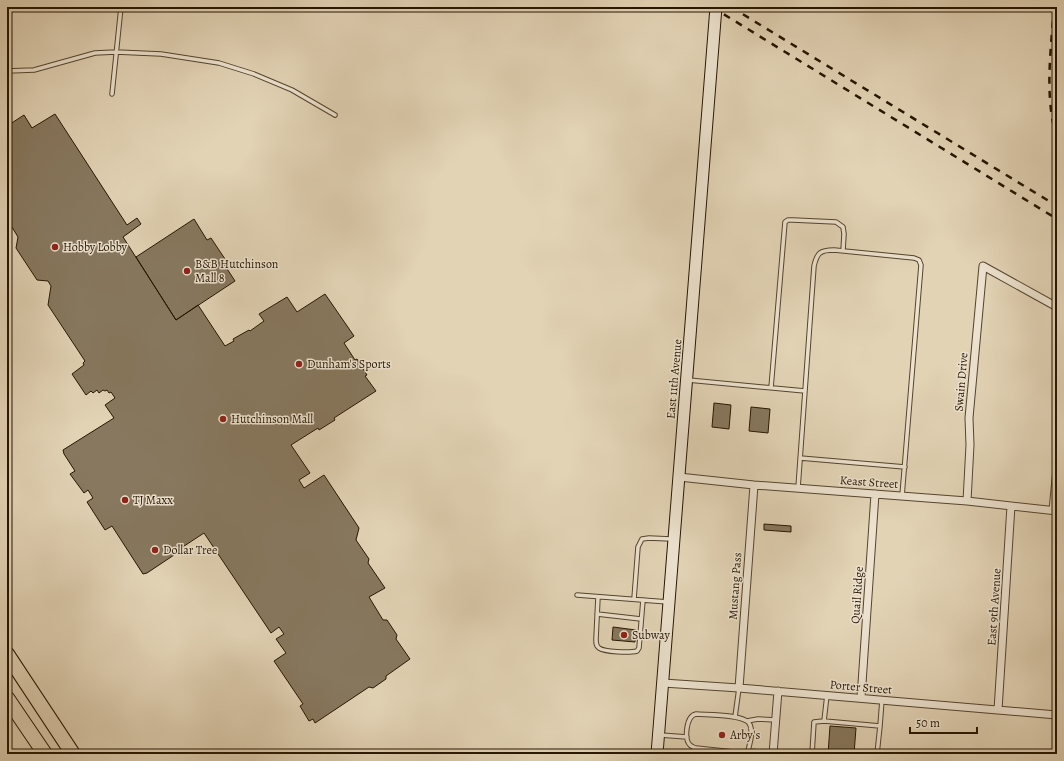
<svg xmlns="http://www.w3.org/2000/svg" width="1064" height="761" font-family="Alegreya,serif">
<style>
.building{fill:#87785f;stroke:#251501}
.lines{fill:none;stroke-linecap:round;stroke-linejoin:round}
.lane-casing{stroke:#54442e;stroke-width:5.5}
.street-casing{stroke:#54442e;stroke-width:9}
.secondary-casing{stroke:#251501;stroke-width:13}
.highway-casing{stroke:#251501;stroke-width:16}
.lane{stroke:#ece2cf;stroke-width:3.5}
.street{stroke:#ece2cf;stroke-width:7}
.secondary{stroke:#ece2cf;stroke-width:11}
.highway{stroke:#e2d3b5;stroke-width:14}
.rail{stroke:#251501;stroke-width:2.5;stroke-dasharray:7 7;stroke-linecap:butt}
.poi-dot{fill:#8f2418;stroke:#ece2cf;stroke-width:1.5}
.labels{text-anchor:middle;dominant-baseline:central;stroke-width:3;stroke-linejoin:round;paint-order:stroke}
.poi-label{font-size:12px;fill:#251501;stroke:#ece2cf;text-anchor:start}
.street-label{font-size:12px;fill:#251501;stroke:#ece2cf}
</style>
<rect width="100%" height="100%" fill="#e2d3b5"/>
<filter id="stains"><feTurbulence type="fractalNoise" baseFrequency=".005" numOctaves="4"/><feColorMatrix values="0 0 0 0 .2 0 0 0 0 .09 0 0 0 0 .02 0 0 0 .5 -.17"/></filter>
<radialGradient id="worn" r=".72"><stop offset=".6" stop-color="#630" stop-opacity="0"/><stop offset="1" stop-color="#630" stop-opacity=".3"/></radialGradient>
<path class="building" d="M55 114 127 225 137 218 141 224 123 237 176 320 198 305 225 346 234 341 233 339 249 330 250 331 264 321 259 314 287 297 297 312 325 294 354 336 344 343 355 360 357 359 367 375 365 376 376 391 334 418 335 420 319 430 318 428 291 445 310 473 299 480 304 488 324 475 359 528 356 540 369 559 368 563 385 588 369 597 383 620H387L397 635 396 639 410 659 386 676V679L373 688 369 687 315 723 313 719 309 721 300 706 303 704 274 661 286 653 276 639 284 634 279 627 271 633 204 533 175 552 174 555 147 573 143 574 112 526 105 530 87 502 93 498 88 490 84 493 70 474 75 471 64 454 63 450 114 418 105 405 115 398 111 392 109 393 107 390 105 391 103 390 99 393 97 390 93 393 91 391 86 395 72 374 84 365 83 363 85 361 48 305 51 286 48 281 37 280 16 248 18 237 7 219V126L24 115 32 128Z
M194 219 207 240 211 238 225 259 222 261 235 281 176 320 136 257Z
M714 403 731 405 729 429 712 427Z
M751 407 770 409 768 433 749 431Z
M764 524 791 526V532L764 530Z
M613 627 636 630 635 642 612 640Z
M830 726 856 728 854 754H828Z"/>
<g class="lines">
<defs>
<path id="lane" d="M7 71 34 70 95 53 116 52 161 54 219 63 254 74 292 90 335 115
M112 94 121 7
M688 380 805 391
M771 388 785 222 788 220H793L836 222 843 227 844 234 843 251
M800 458 905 467
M798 488 814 266C817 253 820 250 834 250L914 258 919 260 921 265 902 496
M577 595 668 602
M598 597 596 639C596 643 596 646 599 648 604 652 630 653 637 651L639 648 643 600
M634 599 638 547 642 539 649 538 671 539
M597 614 641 619
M827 695 824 721 880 726 882 700
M696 714C707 715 742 714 749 723 754 730 750 743 748 751L743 753 696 748C695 748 691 746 690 745 684 739 686 716 696 714Z
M735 717 739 688
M747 721 758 719 776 720
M660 735 687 737
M748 751 773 753
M812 754 814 722 824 721
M877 754 880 726"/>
<path id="street" d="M679 477 754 485 967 501 1057 511
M967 501 970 445 969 418 983 266 1057 307
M1053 510 1057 469
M663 683 739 688 1057 715
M739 688 754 485
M861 698 875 494
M998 710 1011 506
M773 754 778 691"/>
<path id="secondary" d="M657 754 716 7"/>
<path id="highway" d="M7 654 73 754
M7 698 45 754"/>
</defs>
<use href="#lane" class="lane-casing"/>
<use href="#street" class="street-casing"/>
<use href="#secondary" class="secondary-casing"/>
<use href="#highway" class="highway-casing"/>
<use href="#lane" class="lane"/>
<use href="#street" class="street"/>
<use href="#secondary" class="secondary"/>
<use href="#highway" class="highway"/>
<path class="rail" d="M712 7 1057 219
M731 7 1057 206
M1054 7C1051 50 1044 97 1057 139"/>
</g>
<g class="poi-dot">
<circle cx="55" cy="247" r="4"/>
<circle cx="187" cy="271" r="4"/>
<circle cx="299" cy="364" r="4"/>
<circle cx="223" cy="419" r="4"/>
<circle cx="125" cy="500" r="4"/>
<circle cx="155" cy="550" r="4"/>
<circle cx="624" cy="635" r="4"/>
<circle cx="722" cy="735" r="4"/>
</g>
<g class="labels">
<g class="poi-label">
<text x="63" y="247">Hobby Lobby</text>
<text x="195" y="264">B&amp;B Hutchinson<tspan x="195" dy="14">Mall 8</tspan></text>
<text x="307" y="364">Dunham's Sports</text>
<text x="231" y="419">Hutchinson Mall</text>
<text x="133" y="500">TJ Maxx</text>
<text x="163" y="550">Dollar Tree</text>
<text x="632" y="635">Subway</text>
<text x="730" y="735">Arby's</text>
</g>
<g class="street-label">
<text transform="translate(674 379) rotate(-85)">East 11th Avenue</text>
<text transform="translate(961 382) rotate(-85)">Swain Drive</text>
<text transform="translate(869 482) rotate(4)">Keast Street</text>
<text transform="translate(735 586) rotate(-86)">Mustang Pass</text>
<text transform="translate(857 595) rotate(-86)">Quail Ridge</text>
<text transform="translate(994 607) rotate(-86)">East 9th Avenue</text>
<text transform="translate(861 687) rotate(5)">Porter Street</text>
</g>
</g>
<rect width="1064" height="761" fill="none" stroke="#e2d3b5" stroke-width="24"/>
<rect x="8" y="8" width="1048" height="745" fill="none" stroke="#251501" stroke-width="2"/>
<rect x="12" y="12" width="1040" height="737" fill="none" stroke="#251501"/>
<path d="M910 727v6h67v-6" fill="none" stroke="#251501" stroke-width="2"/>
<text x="916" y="727" font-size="12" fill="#251501" stroke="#ece2cf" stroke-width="3" paint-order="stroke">50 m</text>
<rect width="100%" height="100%" filter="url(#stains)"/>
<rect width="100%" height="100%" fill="url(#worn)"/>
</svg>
